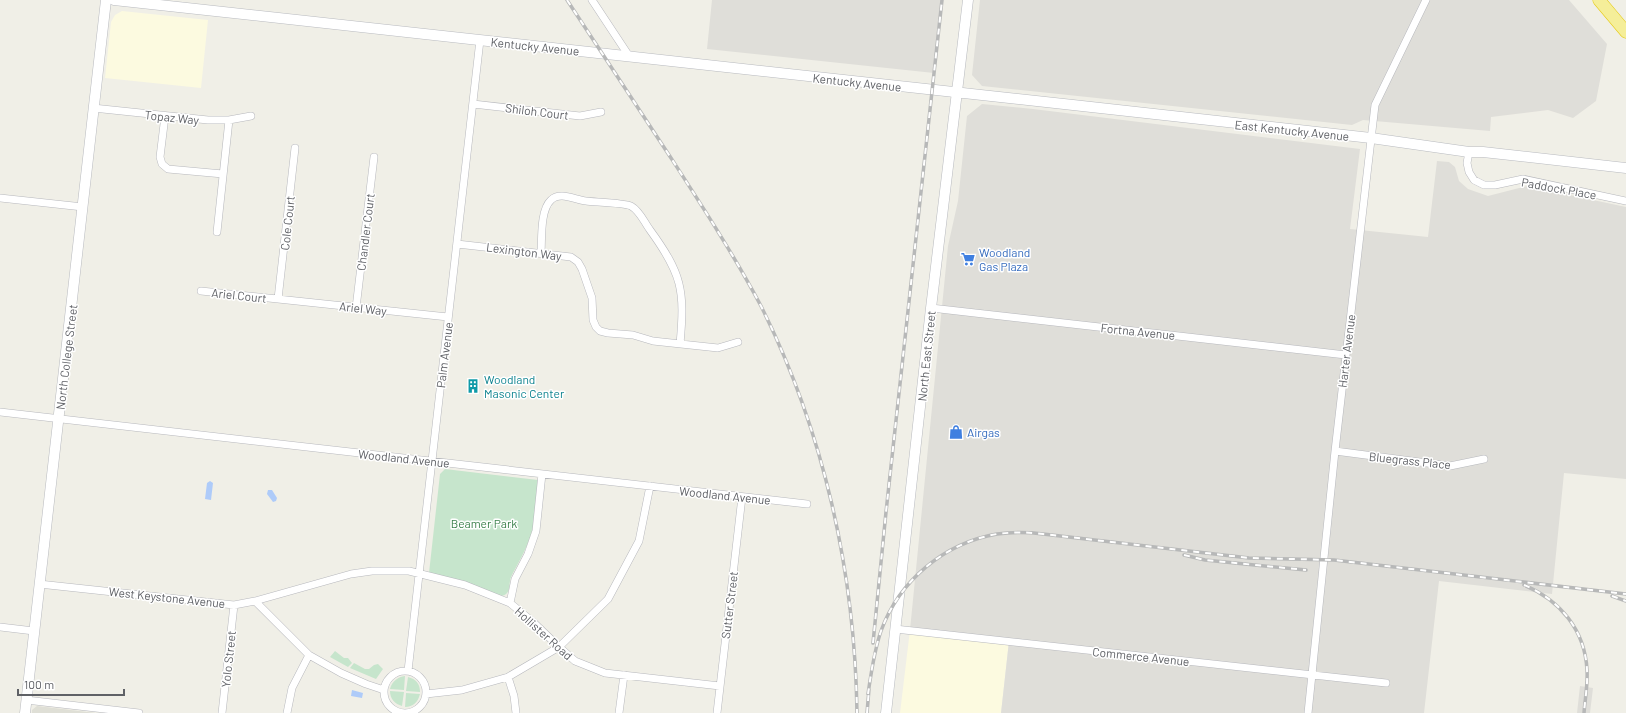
<svg xmlns="http://www.w3.org/2000/svg" width="1626" height="713" font-family="Barlow,sans-serif">
<style>
.commercial{fill:#fcfae0}
.industrial{fill:#dfded9}
.education{fill:#dfdfd6}
.green{fill:#c6e5cc}
.water{fill:#aecbf9}
.lines{fill:none;stroke-linecap:round;stroke-linejoin:round}
.street-casing{stroke:#b7b8bd;stroke-width:8}
.secondary-casing{stroke:#b8babf;stroke-width:11}
.highway-casing{stroke:#e5c912;stroke-width:13}
.street{stroke:#fff;stroke-width:7}
.secondary{stroke:#fff;stroke-width:10}
.highway{stroke:#f5ee99;stroke-width:12}
.rail-casing{stroke:#b7b8b8;stroke-width:3.5}
.rail{stroke:#fff;stroke-width:2;stroke-dasharray:6;stroke-linecap:butt}
.labels{text-anchor:middle;dominant-baseline:central;stroke-width:3;stroke-linejoin:round;paint-order:stroke}
.street-label{font-size:12px;fill:#5f6166;stroke:#fff}
.shop-label{font-size:12px;fill:#366cbe;stroke:#fff;text-anchor:start}
.culture-label{font-size:12px;fill:#0d838f;stroke:#fff;text-anchor:start}
.park-label{font-size:12px;fill:#3b804b;stroke:#fff}
</style>
<rect width="100%" height="100%" fill="#f0efe7"/>
<path class="commercial" d="M122 11 208 20 201 88 105 78 111 22 115 15Z
M910 630 1009 641 1001 713H900Z"/>
<path class="industrial" d="M712 0H942L934 73 707 49Z
M980 0H1569L1607 44 1596 101 1573 118 1548 110 1491 117 1490 131 1363 120 1352 125 982 86 972 75Z
M982 104 1033 109 1360 149 1350 229 1428 237 1437 161 1449 162 1455 167 1459 181 1468 189 1488 196 1527 186 1626 207V479L1564 473 1552 594 1439 581 1424 713H1001L1009 641 910 630 948 246 958 201 967 116Z
M1580 686 1593 688 1590 713H1577Z"/>
<path class="education" d="M37 706 96 713H32V710Z"/>
<path class="green" d="M445 469 538 480C536 497 536 519 531 535 526 550 518 563 511 577 508 585 512 594 501 596L454 579 429 573 440 474Z
M335 651 344 658H348L352 663 348 667 330 657Z
M354 663 365 669H369L374 665 378 664 383 669 376 679 350 668Z
M405 676 404 690 390 689C392 681 398 677 405 676Z
M408 677C416 679 420 684 420 692L406 691Z
M390 691 404 692 402 706C395 704 390 699 390 691Z
M406 693 420 694C418 702 413 707 405 707Z"/>
<path class="water" d="M210 481 213 483 211 500 205 499 207 483Z
M268 490H272L277 498 276 501 273 502 267 494Z
M352 690 363 693 362 698 351 696Z"/>
<g class="lines">
<defs>
<path id="street" d="M592 0 629 56
M473 104 580 116 601 112
M93 108 208 120H229L251 116
M165 116 160 157 162 164 168 169 223 174
M1469 152 1467 163 1469 172 1474 180 1484 185H1495L1523 179 1626 201
M0 198 83 207
M217 232 229 120
M457 244 571 257 578 262 582 269 592 298 593 320 596 327 600 331 608 333 633 335 653 341 718 348 738 342
M541 253C542 239 540 210 551 200 560 191 575 200 586 201 594 202 626 203 631 206 640 211 644 222 650 230 682 274 685 290 680 344
M201 291 448 317
M278 299 295 148
M356 308 374 157
M931 308 1346 355
M0 412 807 504
M1335 451 1450 466 1484 459
M39 584 234 605 255 601 309 655 341 673 366 684 384 690
M255 601 351 574 372 571H409L465 585 510 603 533 622 559 647 575 661 605 673 720 686
M510 603 515 579 528 554 536 531 542 474
M0 627 34 631
M895 629 1386 683
M384 692a21 21 0 1 1 42 0a21 21 0 1 1-42 0Z
M408 671 480 40
M508 677 514 696 516 713
M426 694 462 690 508 677 559 647 608 599 639 541 650 486
M26 700 139 713
M222 713 234 605
M287 713 292 688 309 655
M619 713 624 675
M717 713 742 497
M1308 713 1335 451 1375 105 1426 0"/>
<path id="secondary" d="M114 0 1073 105 1371 138 1469 152H1483L1626 168
M25 713 106 0
M886 713 931 308 968 0"/>
<path id="highway" d="M1599 0 1626 32"/>
</defs>
<use href="#street" class="street-casing"/>
<use href="#secondary" class="secondary-casing"/>
<use href="#highway" class="highway-casing"/>
<use href="#street" class="street"/>
<use href="#secondary" class="secondary"/>
<use href="#highway" class="highway"/>
<defs>
<path id="rail" d="M567 0C602 53 636 105 671 158 702 206 734 255 761 306 824 432 855 573 857 713
M1184 555 1205 560 1306 570
M1524 585C1560 600 1585 630 1587 670 1588 684 1585 699 1584 713
M1612 596 1626 601
M873 643 886 512 942 0
M868 694C871 674 874 651 881 631 899 581 944 543 997 534 1012 532 1027 532 1043 534L1249 558 1334 560 1626 594
M867 713 869 689"/>
</defs>
<use href="#rail" class="rail-casing"/>
<use href="#rail" class="rail"/>
</g>
<defs>
<symbol id="supermarket-bare" viewBox="-9 -9 18 18"><path d="M-6-5.5h2.5l.6 2H6L4.5 2H-2.5L-4.4-4H-6ZM-1.5 3.2a1.3 1.3 0 1 0 .1 0ZM3 3.2a1.3 1.3 0 1 0 .1 0Z" fill="#3f7fe0" stroke="#fff" stroke-width="2.5" paint-order="stroke"/></symbol>
<symbol id="building-bare" viewBox="-9 -9 18 18"><path d="M-4-6H4V6H1V3H-1V6H-4ZM-2.5-4.3h1.7v1.8h-1.7ZM.8-4.3h1.7v1.8H.8ZM-2.5-1h1.7V.8h-1.7ZM.8-1h1.7V.8H.8Z" fill="#0f9aa8" stroke="#fff" stroke-width="2.5" paint-order="stroke"/></symbol>
<symbol id="shop-bare" viewBox="-9 -9 18 18"><path d="M-5-2.5h2.3a2.7 3.5 0 0 1 5.4 0H5L5.5 6h-11ZM-1.5-2.5h3a1.5 2.3 0 0 0-3 0Z" fill="#3f7fe0" stroke="#fff" stroke-width="2.5" paint-order="stroke"/></symbol>
</defs>
<g fill-rule="evenodd">
<use href="#supermarket-bare" x="958" y="249" width="20" height="20"/>
<use href="#building-bare" x="463" y="376" width="20" height="20"/>
<use href="#shop-bare" x="946" y="422" width="20" height="20"/>
</g>
<g class="labels">
<g class="street-label">
<text transform="translate(535 46) rotate(6)">Kentucky Avenue</text>
<text transform="translate(857 82) rotate(6)">Kentucky Avenue</text>
<text transform="translate(537 111) rotate(7)">Shiloh Court</text>
<text transform="translate(172 117) rotate(6)">Topaz Way</text>
<text transform="translate(1292 130) rotate(6)">East Kentucky Avenue</text>
<text transform="translate(1559 188) rotate(10)">Paddock Place</text>
<text transform="translate(287 223) rotate(-84)">Cole Court</text>
<text transform="translate(365 232) rotate(-83)">Chandler Court</text>
<text transform="translate(524 251) rotate(7)">Lexington Way</text>
<text transform="translate(239 295) rotate(6)">Ariel Court</text>
<text transform="translate(363 308) rotate(6)">Ariel Way</text>
<text transform="translate(1138 331) rotate(6)">Fortna Avenue</text>
<text transform="translate(1346 351) rotate(-83)">Harter Avenue</text>
<text transform="translate(444 355) rotate(-83)">Palm Avenue</text>
<text transform="translate(926 356) rotate(-84)">North East Street</text>
<text transform="translate(66 357) rotate(-83)">North College Street</text>
<text transform="translate(404 458) rotate(6)">Woodland Avenue</text>
<text transform="translate(1410 460) rotate(6)">Bluegrass Place</text>
<text transform="translate(725 495) rotate(6)">Woodland Avenue</text>
<text transform="translate(167 597) rotate(6)">West Keystone Avenue</text>
<text transform="translate(729 605) rotate(-83)">Sutter Street</text>
<text transform="translate(544 633) rotate(42)">Hollister Road</text>
<text transform="translate(1141 656) rotate(6)">Commerce Avenue</text>
<text transform="translate(228 659) rotate(-84)">Yolo Street</text>
</g>
<g class="shop-label">
<text x="979" y="252">Woodland<tspan x="979" dy="14">Gas Plaza</tspan></text>
<text x="967" y="432">Airgas</text>
</g>
<g class="culture-label">
<text x="484" y="379">Woodland<tspan x="484" dy="14">Masonic Center</tspan></text>
</g>
<g class="park-label">
<text x="484" y="523">Beamer Park</text>
</g>
</g>
<path d="M18 689v6h106v-6" fill="none" stroke="#5f6166" stroke-width="2"/>
<text x="24" y="689" font-size="12" fill="#5f6166" stroke="#ffffff" stroke-width="3" paint-order="stroke">100 m</text>
</svg>
